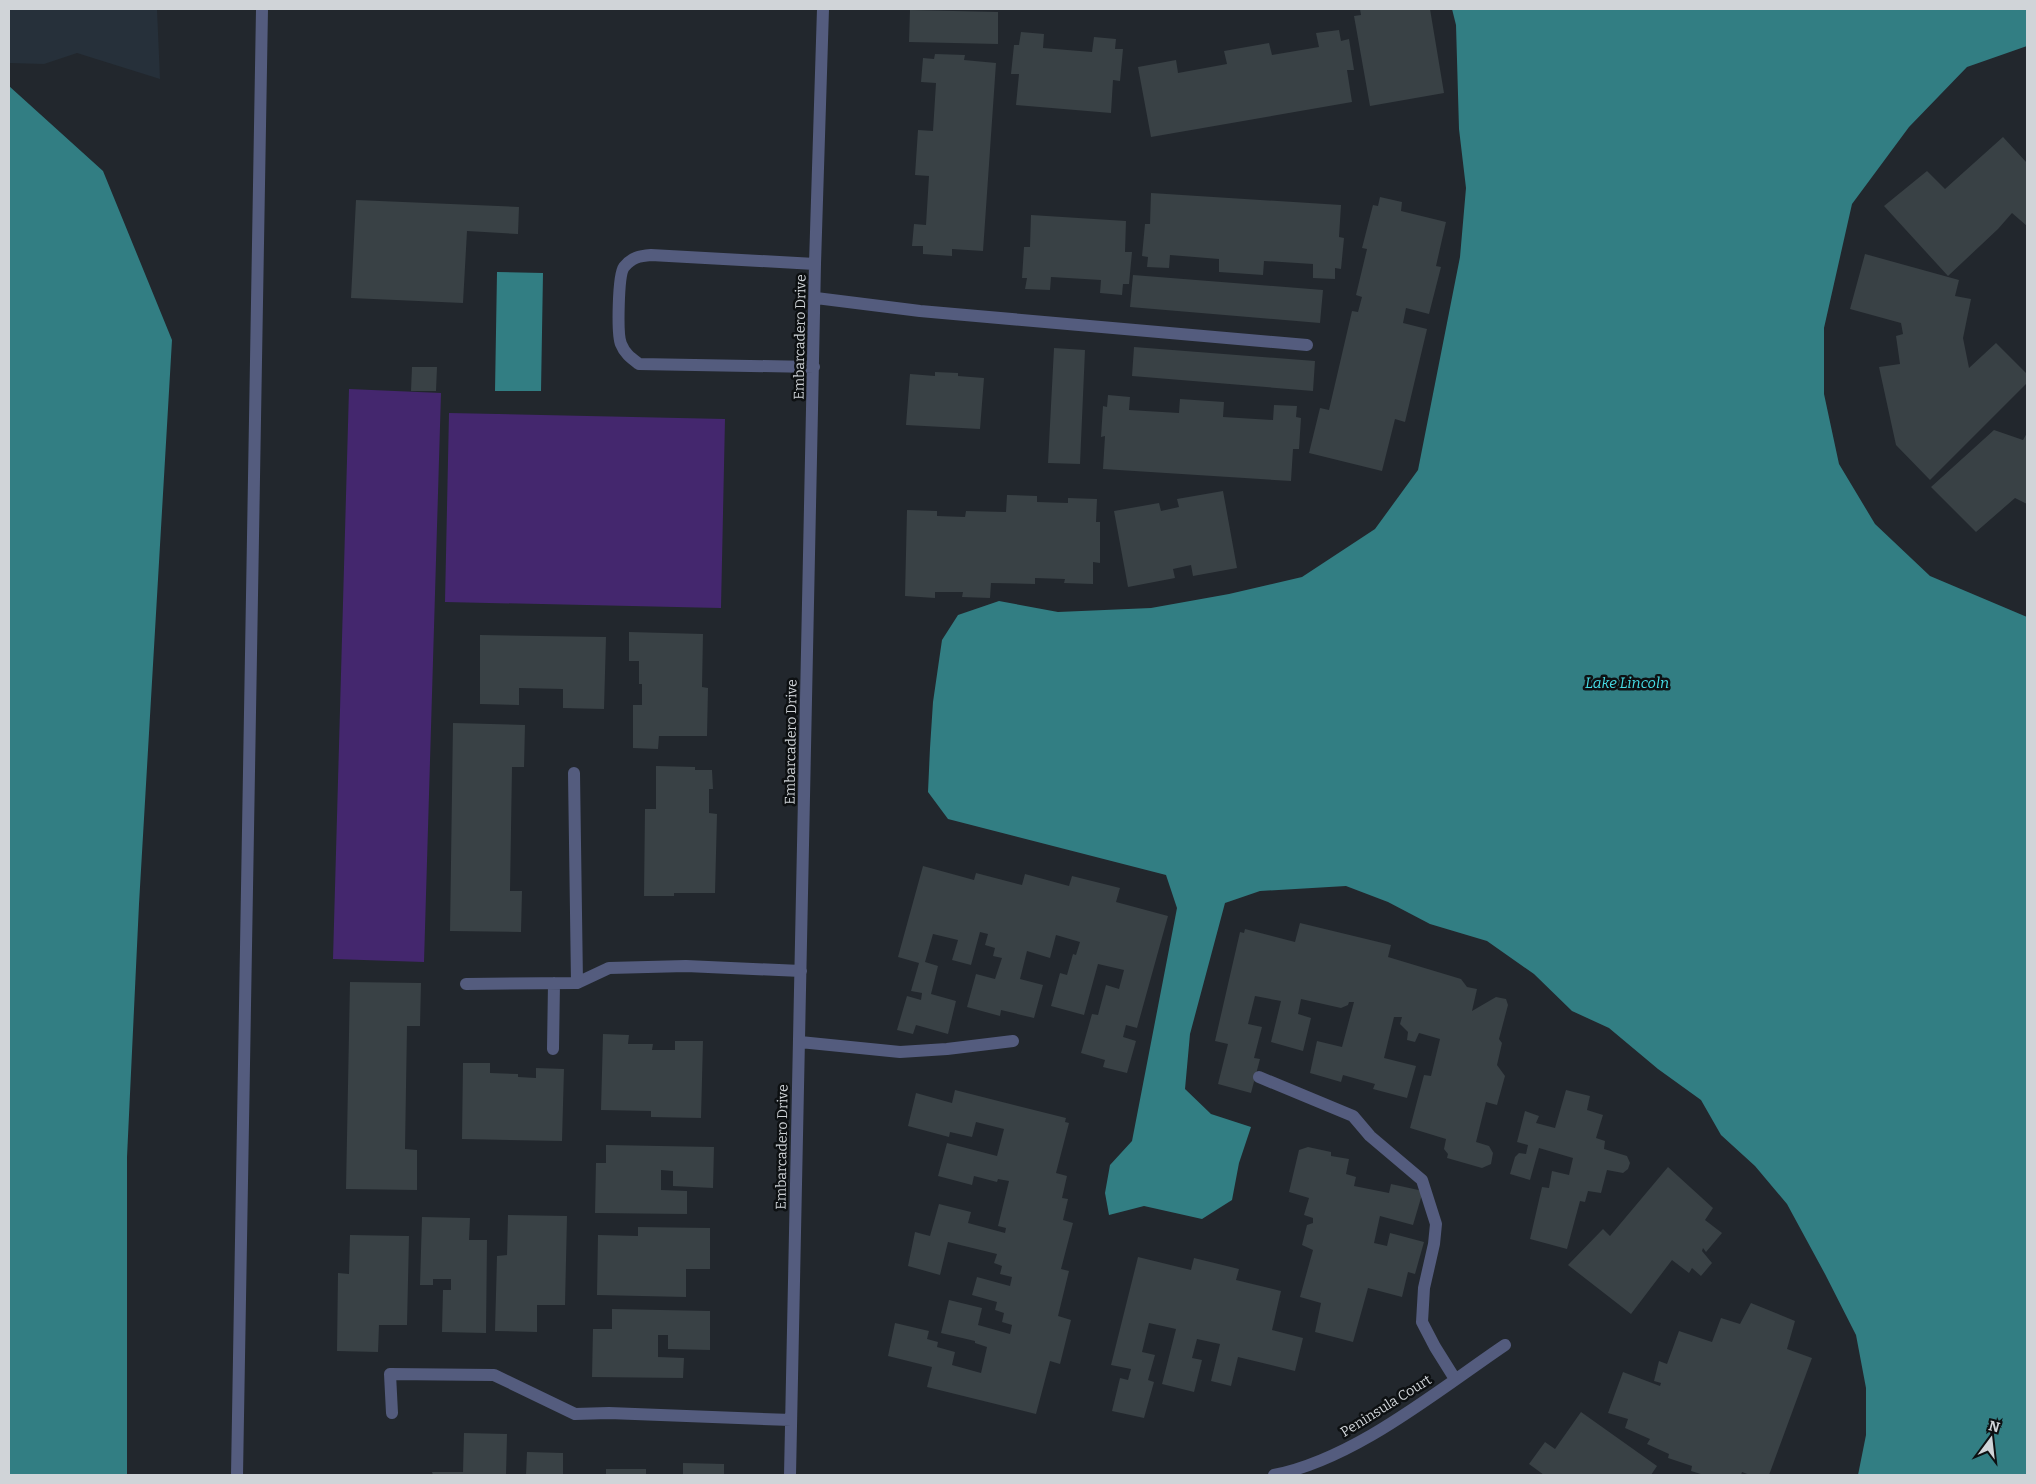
<svg xmlns="http://www.w3.org/2000/svg" width="2036" height="1484" font-family="Bitter,serif">
<style>
.built{fill:#26303a}
.green{fill:#44276e}
.water{fill:#327e83}
.building{fill:#394145}
.lines{fill:none;stroke-linecap:round;stroke-linejoin:round}
.minor{stroke:#545c7e;stroke-width:12}
.labels{text-anchor:middle;dominant-baseline:central;stroke-width:5;stroke-linejoin:round;paint-order:stroke}
.street-label{font-size:14px;fill:#d0d4d8;stroke:#0d1012}
.water-label{font-size:15px;font-style:italic;fill:#46dce5;stroke:#0d1012}
</style>
<rect width="100%" height="100%" fill="#22272d"/>
<path class="built" d="M9 9H157L160 79 77 53 44 64 9 63Z"/>
<path class="green" d="M349 389 441 393 424 962 333 959Z
M449 413 725 419 721 608 445 602Z"/>
<path class="water" d="M1452 9H2027V46L1967 67 1909 127 1852 204 1824 328V394L1839 464 1875 524 1930 576 2027 617V1475H1858L1866 1435V1388L1856 1335 1825 1274 1787 1204 1755 1166 1721 1135 1701 1100 1658 1069 1609 1028 1572 1011 1534 974 1487 941 1430 924 1388 902 1346 886 1260 891 1225 903 1190 1034 1185 1089 1211 1114 1251 1127 1239 1163 1232 1200 1202 1219 1144 1206 1109 1215 1105 1193 1110 1165 1132 1141 1177 908 1166 875 948 819 928 792 930 748 933 702 942 640 958 615 999 601 1058 612 1151 608 1229 594 1302 577 1375 529 1418 470 1460 257 1466 188 1459 129 1456 25Z
M9 86 103 171 172 340 139 904 127 1157V1475H9Z
M497 272 543 273 541 391H495Z"/>
<path class="building" d="M1360 9H1430L1444 93 1370 106 1354 16 1361 15Z
M910 10 998 12V44L909 42Z
M1339 30 1341 41 1349 39 1354 70H1347L1352 102 1151 137 1138 67 1176 60 1178 73 1227 64 1224 51 1269 43 1272 55 1319 47 1316 33Z
M1021 32 1044 34 1043 48 1092 52 1094 37 1116 39 1115 49H1123L1120 81 1113 80 1111 113 1016 105 1019 74H1011L1014 45H1019Z
M935 54 965 55 964 60 996 63 983 251 952 249V256L923 254V246H912L914 224 926 225 929 176 915 175 918 130 933 131 936 83 921 82 923 58 934 59Z
M2003 137 2027 163V226L2012 213 1998 229 1948 276 1884 206 1927 171 1945 189Z
M1151 193 1341 205 1339 237 1344 238 1341 269 1335 268V279L1313 278V264L1264 261 1263 275 1219 272V259L1170 255 1169 268 1147 267 1148 257 1142 256 1145 224H1150Z
M1380 197 1402 202 1401 211 1446 222 1436 266 1441 267 1429 314 1406 308 1403 323 1427 329 1405 422 1395 419 1382 471 1309 453 1320 408 1329 410 1352 311 1358 312 1362 297 1356 295 1367 249 1362 248 1373 205 1378 206Z
M356 200 519 207 518 234 467 231 463 303 351 298Z
M1031 215 1126 221 1125 252H1132L1129 284H1123L1122 295 1100 293 1101 280 1051 277 1050 290 1025 289 1027 278H1022L1024 247H1030Z
M1865 254 1959 280 1955 296 1971 299 1963 338 1969 368 1996 343 2027 374V383L1930 480 1896 445 1879 367 1900 364 1896 336 1903 334 1901 323 1850 309Z
M1133 275 1323 290 1320 323 1130 307Z
M1134 347 1315 361 1313 391 1132 376Z
M1054 348 1085 350 1080 464 1048 463Z
M412 367H437L436 391H411Z
M935 372 958 373V376L984 378 980 429 906 425 910 374 935 376Z
M1108 395 1130 397 1129 410 1179 413 1180 399 1224 402 1223 417 1273 420 1274 405 1297 406 1296 417 1301 418 1299 449H1293L1291 481 1103 469 1105 436 1101 437 1103 406 1107 407Z
M1994 430 2023 440 2027 433V504L2015 498 1976 532 1931 487Z
M1223 491 1237 568 1193 576 1191 565 1173 569 1175 578 1128 587 1114 511 1159 503 1161 511 1179 507 1177 499Z
M1007 495 1037 496V502L1068 503V498L1097 499 1096 522H1100V563L1093 562V584L1064 583 1065 579 1035 578V584L991 583 990 598 962 597 963 592H935V598L905 596 907 510 937 511V516L965 517 966 511 1006 512Z
M629 632 703 634 702 687 708 688 707 736H659L658 749 633 748V705H642V684H639V661H629Z
M480 635 606 637 604 709 563 708V689L519 688V705L480 704Z
M453 723 525 725 524 767H512L510 891H522L521 932 450 931Z
M656 766 695 767V770H712L713 789H709V813L717 814 715 893H674V896H644L645 809H656Z
M923 866 974 880 976 873 1022 885 1025 874 1069 886 1072 876 1120 888 1116 902 1168 916 1137 1028 1126 1025 1123 1037 1136 1041 1127 1073 1103 1067 1105 1060 1081 1053 1092 1014 1098 1015 1106 985 1119 989 1124 970 1098 964 1084 1015 1051 1006 1060 973 1067 975 1073 954 1076 955 1080 942 1056 935 1050 958 1027 951 1020 979 1043 985 1034 1018 1001 1010 1000 1016 967 1007 976 974 995 979 1002 958 993 956 995 948 985 945 988 934 980 932 971 965 952 960 958 940 933 934 925 962 938 966 931 994 956 1001 948 1034 916 1025 913 1034 897 1030 907 996 921 1000 922 993 911 991 919 963 898 957Z
M1300 923 1391 945 1388 957 1461 979 1467 987 1477 989 1472 1011 1496 997 1506 999 1508 1005 1499 1039 1502 1043 1497 1065 1505 1076 1497 1105 1486 1102 1476 1142 1489 1146 1493 1153 1491 1164 1482 1168 1447 1158 1448 1154 1444 1149 1446 1139 1410 1128 1424 1075 1431 1076 1440 1039 1419 1033 1415 1042 1407 1040 1408 1032 1400 1024 1402 1017H1394L1384 1058 1416 1066 1407 1098 1373 1089 1375 1084 1343 1075 1341 1082 1310 1073 1317 1041 1342 1047 1354 1002H1349L1348 1005 1341 1008 1301 999 1298 1014 1311 1018 1303 1051 1271 1042 1281 1001 1255 996 1248 1024 1262 1027 1254 1058 1260 1059 1251 1093 1218 1084 1228 1044 1215 1041 1240 932 1244 933 1245 929 1295 942Z
M350 982 421 983 420 1026H407L405 1149 417 1150V1190L346 1189Z
M603 1034 629 1035 628 1044H653L652 1050H675V1041H703L701 1118 651 1117V1111L601 1110Z
M463 1063H490V1073L518 1074V1077L536 1078V1068L564 1069 562 1141 462 1139Z
M955 1090 1066 1118 1065 1122 1069 1123 1056 1173 1067 1176 1062 1198 1068 1199 1063 1220 1073 1223 1061 1269 1069 1271 1058 1316 1071 1320 1060 1364 1050 1361 1036 1414 927 1387 932 1367 888 1356 895 1323 929 1331 927 1339 938 1342 937 1347 955 1352 952 1365 981 1373 987 1347 975 1343V1341L941 1333 949 1300 982 1308 978 1325 1010 1334 1012 1325 1002 1322 1004 1313 995 1310 997 1302 972 1295 977 1277 1010 1286 1012 1277 1000 1274 1002 1266 994 1263 997 1254 948 1242 940 1275 908 1266 915 1232 930 1236 939 1204 971 1212 968 1223 1005 1233 1006 1228 998 1226 1009 1181 998 1179 997 1182 974 1176 972 1185 938 1176 947 1143 997 1156 1004 1129 976 1122 972 1137 950 1132 949 1137 908 1126 916 1093 952 1103Z
M1566 1090 1590 1096 1587 1110 1603 1115 1596 1138 1605 1141 1604 1149 1627 1156 1630 1163 1628 1169 1623 1173 1607 1170 1601 1193 1588 1191 1585 1202 1580 1201 1567 1249 1530 1239 1542 1187 1549 1188 1552 1171 1569 1175 1573 1158 1539 1148 1530 1180 1510 1174 1515 1157 1519 1153 1526 1154 1528 1145 1517 1142 1525 1111 1539 1116 1536 1123 1555 1128Z
M606 1145 714 1147 713 1188 673 1186V1171L661 1170V1190L687 1191V1214L595 1213 596 1163H606Z
M1308 1147 1331 1152V1156L1349 1159 1346 1174 1356 1177 1354 1186 1389 1193 1391 1184 1423 1191 1413 1225 1380 1216 1374 1243 1387 1246 1390 1233 1424 1242 1415 1274 1408 1272 1402 1297 1368 1288 1353 1342 1315 1332 1321 1303 1300 1297 1313 1250 1302 1245 1307 1225 1313 1223V1218L1304 1215 1309 1198 1289 1192 1299 1150Z
M1668 1167 1713 1208 1705 1220 1722 1233 1706 1252 1703 1248 1702 1251 1712 1263 1701 1276 1692 1268 1689 1273 1672 1260 1631 1314 1568 1265 1603 1229 1610 1236Z
M508 1215 567 1216 565 1305H537V1332L495 1331 497 1256 507 1255Z
M422 1217 470 1218 469 1240H487L486 1333 442 1332 443 1290H451V1279H433V1285H420Z
M638 1227 710 1228V1269H686V1297L597 1295 598 1235 638 1236Z
M350 1235 409 1236 407 1325H379L378 1352 337 1351 338 1273 349 1274Z
M1138 1257 1191 1270 1194 1258 1239 1269 1236 1280 1281 1291 1272 1330 1303 1338 1295 1371 1238 1357 1231 1386 1211 1381 1220 1344 1197 1339 1192 1358 1202 1360 1194 1392 1162 1384 1176 1329 1149 1323 1142 1352 1155 1355 1148 1380 1154 1382 1144 1418 1112 1411 1120 1378 1128 1380 1131 1369 1111 1365Z
M1751 1303 1795 1321 1787 1349 1812 1358 1769 1475H1750L1742 1472 1741 1475H1704L1691 1471 1692 1466 1668 1458 1669 1454 1647 1444 1650 1439 1625 1428 1628 1419 1608 1413 1623 1372 1660 1386 1661 1383 1654 1381 1659 1361 1667 1364 1679 1331 1712 1342 1721 1318 1740 1324Z
M612 1309 710 1311V1350L668 1349V1335H658V1357L684 1358 683 1378 592 1377 593 1329H612Z
M1581 1412 1657 1466 1651 1475H1544L1529 1464 1545 1442 1555 1449Z
M464 1433 507 1434 506 1475H433L432 1472H463Z
M527 1452 563 1453V1475H526Z
M683 1463 724 1464V1475H683Z
M606 1469H646V1475H606Z"/>
<g class="lines">
<path class="minor" d="M816 298 920 311 1307 345
M814 367 639 364C631 358 625 354 621 344 617 335 618 275 624 267 632 257 640 256 651 255L815 264
M574 773 577 983 609 968 686 966 801 971
M466 984 577 983
M800 1042 900 1052 947 1049 1013 1041
M553 1049 554 983
M1259 1077 1353 1116 1370 1136 1422 1180 1436 1224 1434 1244 1424 1288 1422 1322 1435 1347 1455 1379
M392 1413 390 1374 494 1375 575 1414 609 1413 791 1420
M237 1475 262 9
M790 1475 815 264 823 9
M1274 1475C1355 1459 1437 1391 1505 1345"/>
</g>
<g class="labels">
<g class="street-label">
<text transform="translate(800 337) rotate(-89)">Embarcadero Drive</text>
<text transform="translate(791 742) rotate(-89)">Embarcadero Drive</text>
<text transform="translate(782 1147) rotate(-89)">Embarcadero Drive</text>
<text transform="translate(1386 1406) rotate(-32)">Peninsula Court</text>
</g>
<g class="water-label">
<text x="1627" y="683">Lake Lincoln</text>
</g>
</g>
<rect width="2036" height="1484" fill="none" stroke="#d0d4d8" stroke-width="20"/>
<g transform="translate(1991 1439) rotate(15)" stroke="#0d1012" stroke-width="4" paint-order="stroke">
<path d="M0-4L9 19L0 12L-9 19Z" fill="#d0d4d8"/>
<text y="-8" font-size="14" font-weight="bold" text-anchor="middle" fill="#d0d4d8">N</text>
</g>
</svg>
